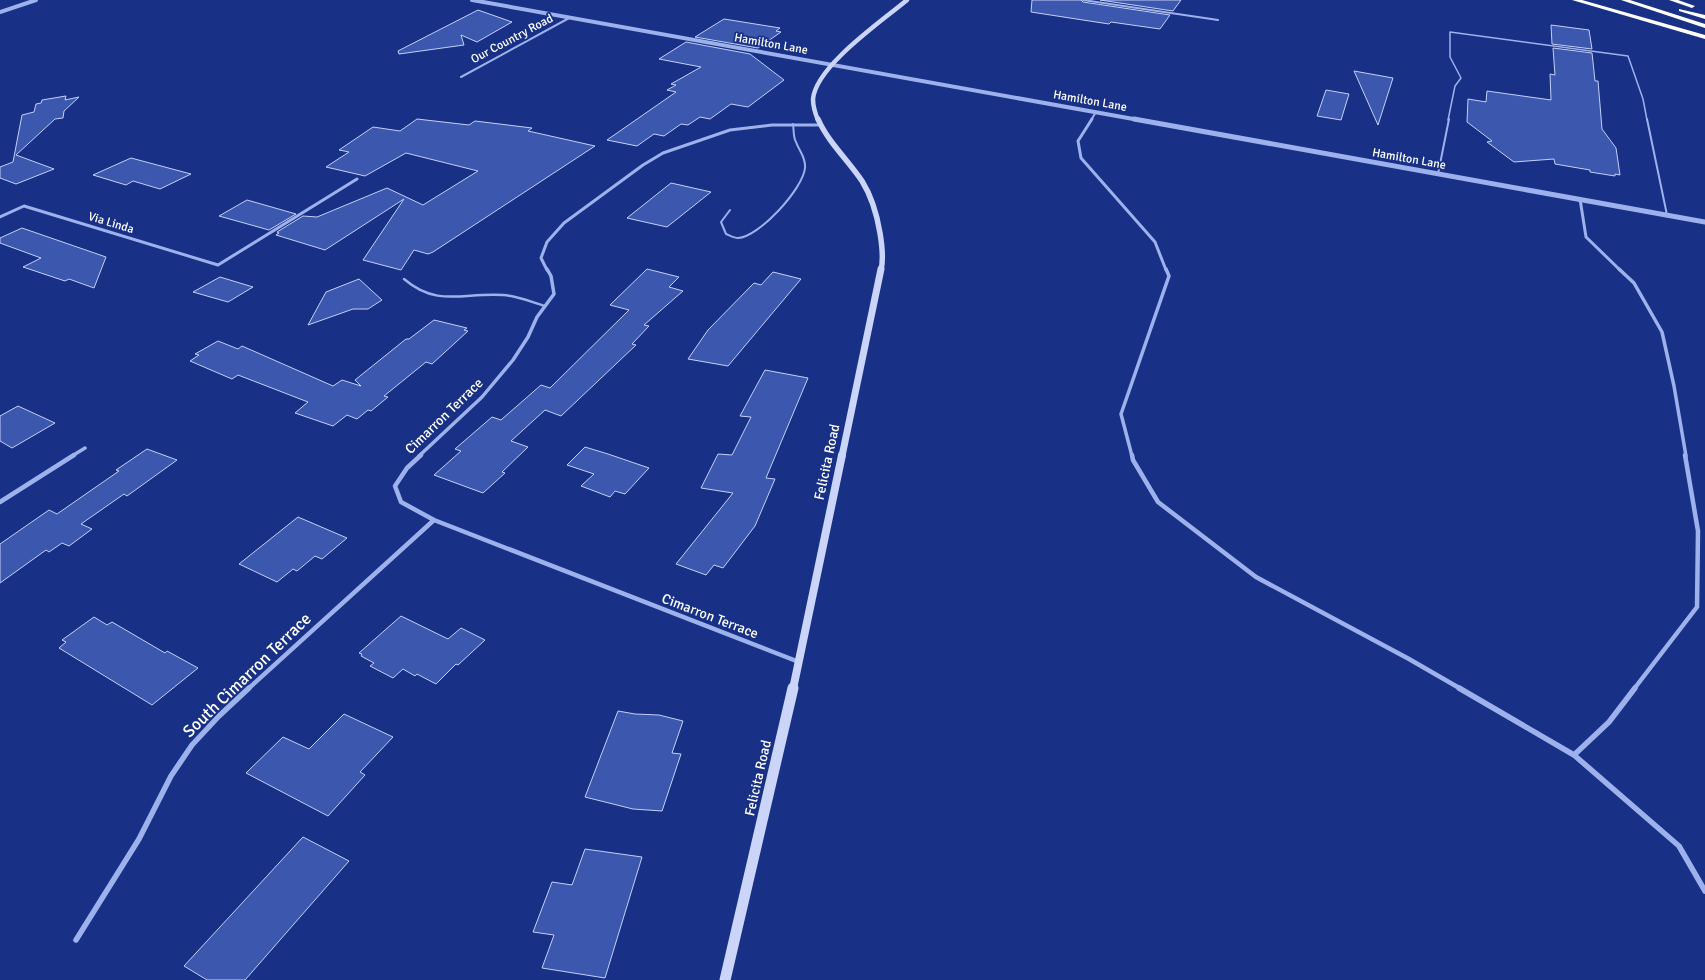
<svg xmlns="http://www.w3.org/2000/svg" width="1705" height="980" font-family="Signika,sans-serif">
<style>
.building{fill:#3c57ae;stroke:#c3d0fa}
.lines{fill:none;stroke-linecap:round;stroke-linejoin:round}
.service-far2{stroke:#9db1ed;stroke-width:1.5}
.service-far1{stroke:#9db1ed;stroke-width:2}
.service{stroke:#9db1ed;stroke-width:2.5}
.minor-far4{stroke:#9db1ed;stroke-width:2}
.minor-far3{stroke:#9db1ed;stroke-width:3}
.minor-far2{stroke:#9db1ed;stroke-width:3.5}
.minor-far1{stroke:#9db1ed;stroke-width:4.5}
.minor{stroke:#9db1ed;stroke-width:5.5}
.tertiary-far1{stroke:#9db1ed;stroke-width:4}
.tertiary{stroke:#9db1ed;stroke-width:5}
.secondary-far4{stroke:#cad5f9;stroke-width:4.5}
.secondary-far3{stroke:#cad5f9;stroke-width:5.5}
.secondary-far2{stroke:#cad5f9;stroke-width:7}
.secondary-far1{stroke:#cad5f9;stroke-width:8}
.secondary{stroke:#cad5f9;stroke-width:11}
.motorway{fill:#fff;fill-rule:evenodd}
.labels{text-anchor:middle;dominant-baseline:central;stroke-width:3.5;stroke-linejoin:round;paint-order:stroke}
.far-street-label{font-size:12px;fill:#fff;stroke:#183186}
.street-label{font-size:14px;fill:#fff;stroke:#183186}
.near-street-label{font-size:17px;fill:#fff;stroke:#183186}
</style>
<rect width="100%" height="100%" fill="#183186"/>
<path class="building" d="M1032 0H1081L1083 2 1170 15 1160 29 1111 22 1109 24 1031 12Z
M1100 0H1181L1173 11Z
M478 10 512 22 477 42 461 35 464 45 399 54 398 51Z
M724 19 780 28 776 31 781 32 758 48 695 37Z
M1551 25 1589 30 1592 49 1552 44Z
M686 42 750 54 784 80 748 107 731 104 710 119 700 117 688 125 681 124 664 136 654 134 637 146 607 140 676 92 667 90 676 85 671 84 701 67 659 59Z
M1553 48 1592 53 1595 81H1598L1602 129 1616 148 1620 175 1615 174V176L1590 172V170L1555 164 1554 159 1514 162 1487 142 1492 141 1467 122 1468 99 1486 102 1487 91 1551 100 1550 74 1555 75Z
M1354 71 1393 78 1378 125Z
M1326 90 1349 94 1341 120 1317 116Z
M66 96 65 100 79 97 64 111 63 118 55 119 16 155 54 169 16 184 0 178V167L13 162 22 115 34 112 36 104 41 103 42 100Z
M417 119 469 125 475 121 532 128 528 131 595 146 433 252 428 254 414 250 401 270 363 260 404 199 325 250 276 235 279 233 277 232 303 216 317 217 387 188 423 205 478 171 406 153 365 176 326 167 349 152 339 150 373 127 400 131Z
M131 158 191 174 160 189 133 181 126 185 93 175Z
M671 183 711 192 667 227 627 218Z
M247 200 296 214 269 230 219 216Z
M22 228 106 257 94 288 69 279 65 281 23 267 41 258 0 243V238Z
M647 269 679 277 669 287 683 291 644 325 649 326 632 344 636 345 561 416 545 410 511 441 528 447 502 472 505 473 483 493 434 475 461 451 455 449 492 417 501 420 541 385 550 388 629 310 610 305Z
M773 272 801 279 728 366 688 359 708 330 754 283 761 285Z
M220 277 253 287 228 302 193 292Z
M359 279 382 300 368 309H353L308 325 326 292Z
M434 320 467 328 464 330 468 331 432 364 426 362 384 396 388 397 371 411 368 410 357 419 347 415 333 426 295 413 308 402 238 375 232 379 190 361 199 355 195 354 218 341 238 349 242 346 333 386 342 380 361 386 355 380 406 339H409Z
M765 370 808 378 766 478 775 479 755 526 723 568 714 565 706 575 676 564 733 493 701 488 718 454 732 455 751 417 740 416Z
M18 406 55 423 12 448 0 441V416Z
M585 447 608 454 649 468 625 494 615 491 610 497 581 486 594 474 567 465Z
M147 449 177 460 127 496 124 494 81 524 92 529 69 546 62 543 49 552 46 550 0 583V544L49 510 57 514 119 471 116 470Z
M298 517 347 538 322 559 315 556 297 571 293 569 277 582 239 564Z
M401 616 448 639 461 628 485 640 458 665 456 664 436 684 417 674 415 676 403 669 393 678 370 666 374 663 361 656 362 654 359 653Z
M94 617 107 625 112 622 165 653 167 651 198 668 152 705 59 648 66 642 62 640Z
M618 711 635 714 659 715 683 721 672 753 681 754 662 811 633 809 585 797Z
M344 714 393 737 360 772 365 775 328 816 246 773 283 737 309 749Z
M303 837 349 861 245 980H207L184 966Z
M585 849 642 857 605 978 542 968 554 935 533 932 552 882 572 885Z"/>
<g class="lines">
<path class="service-far2" d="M1448 120 1455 86 1461 78 1450 57V32L1628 56 1643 99 1647 120"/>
<path class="service-far1" d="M1647 119 1667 215
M1438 174 1449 119
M730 210 721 222 726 234C729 235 734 238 738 238 759 237 803 189 805 168 806 157 799 151 796 142 793 137 794 130 793 124"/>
<path class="service" d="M404 279C438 308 464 292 503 295 518 296 531 302 545 306"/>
<path class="minor-far4" d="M1083 0 1218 20
M461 77 571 17
M1091 120 1096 112"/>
<path class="minor-far3" d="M1092 119 1078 141 1081 158 1155 242 1166 270
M1580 199 1586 237 1620 270
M0 217 24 206 218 265 357 179
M547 270 541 258 547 242 564 223 643 165 663 153 730 130 772 125H820"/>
<path class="minor-far2" d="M1619 269 1634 283 1662 332 1674 386 1686 456
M72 456 85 448
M419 456 482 397 513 360 528 337 537 317 554 294 551 276 547 269
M1132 456 1121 414 1169 276 1166 269"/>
<path class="minor-far1" d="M421 455 407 468 395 486 401 502 434 520 799 662
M1132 455 1133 460 1158 502 1256 577 1409 659 1461 689
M0 502 74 455
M248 689 434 520
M1634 689 1697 607 1698 531 1685 455"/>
<path class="minor" d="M1459 688 1574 755 1679 846 1705 891
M1574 755 1609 722 1635 688
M76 940 139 839 171 776 192 745 219 716 249 688"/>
<path class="tertiary-far1" d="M472 0 1139 120
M0 12 36 0"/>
<path class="tertiary" d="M1134 119 1705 222"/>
<path class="secondary-far4" d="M818 120C815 113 813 107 813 99 816 66 882 21 907 0"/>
<path class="secondary-far3" d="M818 119C828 142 848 160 862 181 872 197 877 215 880 233 882 245 884 258 881 270"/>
<path class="secondary-far2" d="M842 456 881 269"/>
<path class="secondary-far1" d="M793 689 842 455"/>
<path class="secondary" d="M725 980 793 688"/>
<path class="motorway" d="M1572 0H1582L1705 35V39Z
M1621 0H1630L1705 24V28Z
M1669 0H1678L1695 6 1692 8Z
M1679 9 1705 15V19L1679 11Z"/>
</g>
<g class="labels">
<g class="far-street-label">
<text transform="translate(512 39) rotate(-28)">Our Country Road</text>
<text transform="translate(771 44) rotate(10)">Hamilton Lane</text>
<text transform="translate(1090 101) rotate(10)">Hamilton Lane</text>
<text transform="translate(1409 159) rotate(10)">Hamilton Lane</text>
<text transform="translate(111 223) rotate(17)">Via Linda</text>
</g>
<g class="street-label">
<text transform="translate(444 416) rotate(-44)">Cimarron Terrace</text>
<text transform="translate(827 462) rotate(-78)">Felicita Road</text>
<text transform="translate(710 616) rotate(21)">Cimarron Terrace</text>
<text transform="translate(758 778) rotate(-77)">Felicita Road</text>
</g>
<g class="near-street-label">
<text transform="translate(247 675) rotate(-44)">South Cimarron Terrace</text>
</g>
</g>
</svg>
